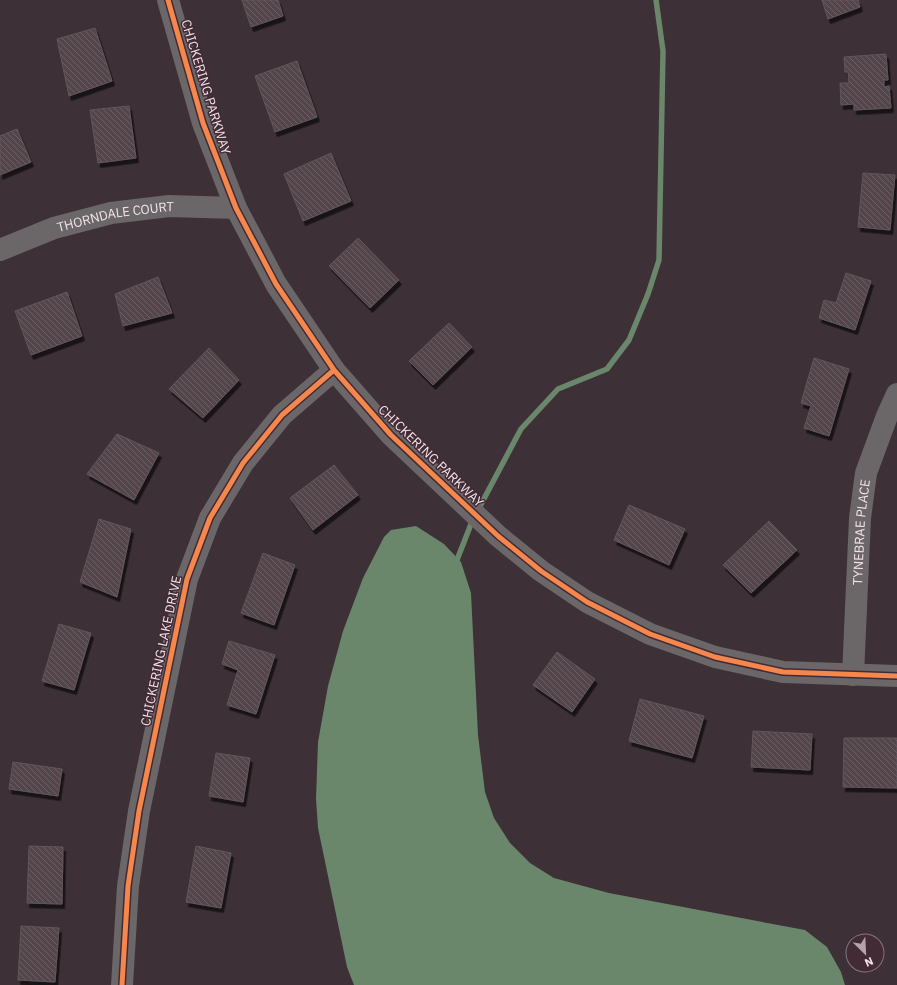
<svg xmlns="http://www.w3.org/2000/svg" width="897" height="985" font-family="'IBM Plex Sans',sans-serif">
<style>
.water{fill:#6a866b}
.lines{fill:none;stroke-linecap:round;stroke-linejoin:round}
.stream{stroke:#6a866b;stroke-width:5.5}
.building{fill:url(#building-back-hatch);stroke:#62565b;filter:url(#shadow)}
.minor{stroke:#6b6668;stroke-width:22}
.cycleway-casing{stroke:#422b35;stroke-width:8}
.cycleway{stroke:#f5874c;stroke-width:5}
.labels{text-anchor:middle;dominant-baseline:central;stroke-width:3;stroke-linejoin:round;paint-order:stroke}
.street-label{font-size:13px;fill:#f3e3e9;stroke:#422b35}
</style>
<defs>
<pattern id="building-back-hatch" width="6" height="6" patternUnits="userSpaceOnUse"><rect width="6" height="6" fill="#52454a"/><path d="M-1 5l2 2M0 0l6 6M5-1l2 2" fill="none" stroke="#6b6064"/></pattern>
<filter id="shadow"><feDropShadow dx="2.5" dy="4.5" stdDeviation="0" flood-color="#0009"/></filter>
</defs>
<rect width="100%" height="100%" fill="#3d3036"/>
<path class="water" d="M416 526 444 544 461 562 471 593 478 735 485 792 494 818 510 843 530 863 554 878 609 893 805 930 827 947 841 972 845 985H354L347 967 318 828 316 799 318 742 328 686 343 631 363 578 384 537 391 530Z"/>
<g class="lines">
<path class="stream" d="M478 510 521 429 558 389 607 369 629 340 648 294 659 260 663 51 656 0
M455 565 473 519"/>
</g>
<path class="building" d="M242 0H278L283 16 251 27Z
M822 0H858L860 7 828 19Z
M95 28 112 81 69 96 57 39Z
M886 54 888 80H884V87L889 86 891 108 854 110V104L841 105 840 83H849L848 72H845L844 57Z
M297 61 317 117 275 132 255 76Z
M129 106 136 158 98 163 90 110Z
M17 129 31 162 0 175V136Z
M331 153 351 201 303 221 284 174Z
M863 173 895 175 890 230 858 227Z
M358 238 399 280 370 308 329 266Z
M846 273 871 281 855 330 819 318 824 300 836 303Z
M158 277 172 313 123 326 115 294Z
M67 292 82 336 31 355 15 311Z
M449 323 472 347 433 385 409 361Z
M209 348 239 380 203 418 169 389Z
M814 358 849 369 829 436 804 428 811 406 801 403Z
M117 434 159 453 134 500 87 474Z
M334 465 358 495 313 530 290 498Z
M629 505 685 529 669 565 614 540Z
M99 519 131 529 117 597 80 582Z
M769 521 797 550 751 593 723 565Z
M263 553 295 565 274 625 241 613Z
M59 624 91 633 74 690 42 681Z
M229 641 275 655 256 714 227 705 238 670 222 664Z
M557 652 595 679 572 712 533 685Z
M640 699 704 716 692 758 629 741Z
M753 731 812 734 810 770 751 767Z
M844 738H897V788L843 787Z
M216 753 250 758 243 802 209 796Z
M13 762 62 769 58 796 9 789Z
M29 846 63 847 62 904 27 903Z
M196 846 231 853 221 908 186 902Z
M21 926 59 928 55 982 18 980Z"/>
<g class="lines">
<g class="minor">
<path d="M168 0 203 123 236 208 276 284 334 370 391 435 498 536 541 571 587 602 650 634 715 657 783 672 897 676"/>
<path id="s1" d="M0 250 54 228 111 213 169 206 236 208"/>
<path id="s2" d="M853 675 860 518 866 473 887 416 897 394"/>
<path d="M122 985 128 886 139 811 187 579 210 518 243 463 282 415 334 370"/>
</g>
<defs>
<path id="cycleway" d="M168 0 203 123 236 208 276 284 334 370 391 435 498 536 541 571 587 602 650 634 715 657 783 672 897 676
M122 985 128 886 139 811 187 579 210 518 243 463 282 415 334 370"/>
</defs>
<use href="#cycleway" class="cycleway-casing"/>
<use href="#cycleway" class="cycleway"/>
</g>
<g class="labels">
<g class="street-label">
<text transform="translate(206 87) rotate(73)">CHICKERING PARKWAY</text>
<text stroke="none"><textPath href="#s1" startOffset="121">THORNDALE COURT</textPath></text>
<text transform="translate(431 456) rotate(44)">CHICKERING PARKWAY</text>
<text stroke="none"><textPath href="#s2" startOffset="143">TYNEBRAE PLACE</textPath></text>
<text transform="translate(161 651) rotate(-78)">CHICKERING LAKE DRIVE</text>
</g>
</g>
<g transform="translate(865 953) rotate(156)"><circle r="19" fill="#422b35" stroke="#89757d"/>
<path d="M0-3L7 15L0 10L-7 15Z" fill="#b3a4aa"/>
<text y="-6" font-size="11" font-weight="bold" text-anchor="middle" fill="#f3e3e9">N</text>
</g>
</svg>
